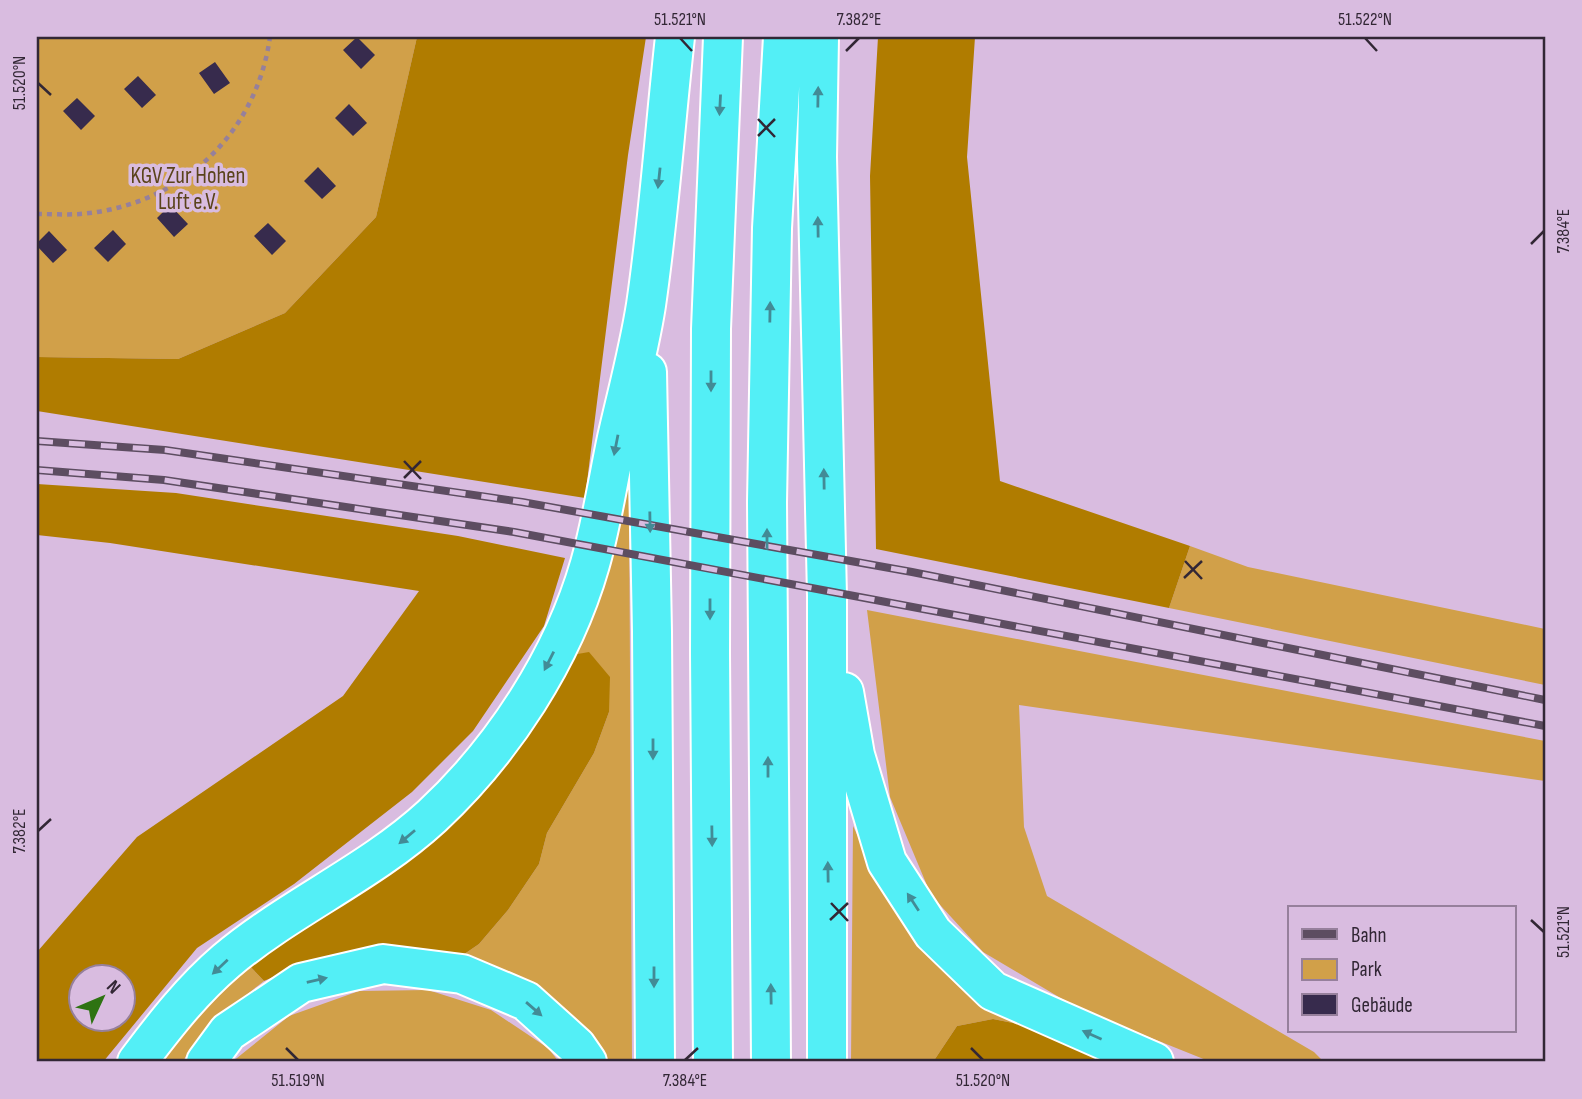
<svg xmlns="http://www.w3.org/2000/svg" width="1582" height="1099" font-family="'Sofia Sans Condensed',sans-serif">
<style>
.green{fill:#d1a049}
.forest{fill:#b07c00;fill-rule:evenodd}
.building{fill:#372b4d}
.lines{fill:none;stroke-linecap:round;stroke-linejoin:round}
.highway-casing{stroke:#fff;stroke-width:42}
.path{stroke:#96809b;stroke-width:4.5;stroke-dasharray:5 5;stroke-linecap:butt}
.highway{stroke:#53eff6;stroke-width:38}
.rail-casing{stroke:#5d4d61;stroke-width:8}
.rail{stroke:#d9bce0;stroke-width:5;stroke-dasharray:16;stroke-linecap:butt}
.oneway{fill:#428b96}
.ticks{fill:none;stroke:#322735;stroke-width:2.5}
.labels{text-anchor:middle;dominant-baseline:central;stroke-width:7;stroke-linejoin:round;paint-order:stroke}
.park-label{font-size:23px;fill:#5a431b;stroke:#d9bce0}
.neatline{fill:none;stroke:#322735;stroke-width:2.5}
.ticks-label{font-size:18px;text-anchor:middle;fill:#322735}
</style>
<rect width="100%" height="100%" fill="#d9bce0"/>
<path class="green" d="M37 37H417L376 217 285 313 178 359 37 357Z
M627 471 629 477 632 1062H609L566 1013 460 957 479 944 508 910 539 864 547 833 594 753 609 712V677L589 653 566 656Z
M1190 546 1248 567 1545 629V685L1169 608Z
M867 610 1545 741V781L1019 705 1024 827 1047 896 1314 1052 1324 1062H1211L1079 1009 983 952 931 895 890 797Z
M853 826 882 886 978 998 1018 1024 993 1019 957 1026 933 1062H851Z
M247 963 264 981C233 1005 205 1030 182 1062H151Z
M428 990 491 1010 548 1048 559 1062H232L289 1016 359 991Z"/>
<path class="forest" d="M417 37H646L628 155 585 498 37 411V357L178 359 285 313 376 217Z
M878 37H975L967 157 1000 481 1190 546 1169 608 876 549 870 176Z
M37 484 176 493 458 536 565 558 544 626 473 731 412 792 294 884 197 948 103 1062H37V952L137 837 343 696 419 591 110 543 37 535ZM122 976V1018H80V976Z
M589 652 610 677 609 712 594 753 547 833 539 864 508 910 479 944 460 957 371 950 315 959 264 981 247 963 288 932 566 656Z
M993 1019 1018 1024 1114 1062H933L957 1026Z"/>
<path class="building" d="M357 37 375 55 361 69 343 50Z
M215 62 230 83 214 94 199 73Z
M138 76 156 95 142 108 124 89Z
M77 98 95 116 81 130 63 111Z
M349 104 367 123 353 136 335 118Z
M318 167 336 186 322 199 304 181Z
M170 205 188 224 174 237 157 218Z
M268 223 286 241 272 255 254 236Z
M113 230 126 244 108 262 94 248Z
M49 231 67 250 53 263 37 246V243Z"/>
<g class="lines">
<defs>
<path id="highway" d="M819 37 817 157 827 596V1062
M647 372 652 632 655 1062
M844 692 855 755 887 862 933 933 993 991 1154 1062
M137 1062C164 1026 192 990 226 961 290 907 370 873 432 816 503 750 563 658 590 564 602 522 608 480 617 438 627 394 639 350 646 305 659 217 665 126 675 37
M206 1062 228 1032 301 983 383 964 462 974 526 1001 576 1046 587 1062
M713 1062 710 653 711 329 723 37
M771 1062 767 502 772 228 783 37"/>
</defs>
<use href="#highway" class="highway-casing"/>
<path class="path" d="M37 214C51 214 66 215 80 214 179 206 256 136 270 37"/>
<use href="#highway" class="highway"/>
<defs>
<path id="rail" d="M37 441 165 450 522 502 912 572 1545 700
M37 470 164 480 514 532 1545 726"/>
</defs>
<use href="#rail" class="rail-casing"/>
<use href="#rail" class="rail"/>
</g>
<defs><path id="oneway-solid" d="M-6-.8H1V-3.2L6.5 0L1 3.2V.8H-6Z" transform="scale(1.75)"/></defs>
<g class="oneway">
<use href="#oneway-solid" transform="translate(818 97) rotate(-89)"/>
<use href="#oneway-solid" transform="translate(720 105) rotate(93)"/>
<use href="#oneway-solid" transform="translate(659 178) rotate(96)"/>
<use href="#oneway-solid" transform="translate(818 227) rotate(-91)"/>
<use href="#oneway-solid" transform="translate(770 312) rotate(-89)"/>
<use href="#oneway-solid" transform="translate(711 381) rotate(90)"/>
<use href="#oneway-solid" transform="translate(616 445) rotate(101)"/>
<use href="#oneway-solid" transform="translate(824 479) rotate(-91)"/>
<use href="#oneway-solid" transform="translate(650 522) rotate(89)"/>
<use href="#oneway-solid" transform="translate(767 539) rotate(-90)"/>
<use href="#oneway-solid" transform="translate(710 609) rotate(90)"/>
<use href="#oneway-solid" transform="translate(549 661) rotate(117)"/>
<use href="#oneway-solid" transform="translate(653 749) rotate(90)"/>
<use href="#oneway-solid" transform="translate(768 767) rotate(-90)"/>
<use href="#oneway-solid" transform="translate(712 836) rotate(89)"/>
<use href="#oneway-solid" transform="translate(407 837) rotate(140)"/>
<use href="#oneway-solid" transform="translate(828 872) rotate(-91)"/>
<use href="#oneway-solid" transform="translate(913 902) rotate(-123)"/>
<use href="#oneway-solid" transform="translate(220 967) rotate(137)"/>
<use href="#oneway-solid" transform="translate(654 977) rotate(90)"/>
<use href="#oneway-solid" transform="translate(317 980) rotate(-13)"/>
<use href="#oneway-solid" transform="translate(771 994) rotate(-91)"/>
<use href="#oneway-solid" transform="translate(534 1009) rotate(41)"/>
<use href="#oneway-solid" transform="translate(1092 1035) rotate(-156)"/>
</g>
<path class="ticks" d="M680 38 692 51M1365 38 1377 51M846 51 859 38M38 83 51 95M758 119 775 137M758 136 775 119M1531 244 1544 231M404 461 421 479M404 478 421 461M1185 561 1202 579M1184 578 1202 561M38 831 51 819M831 903 848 921M830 920 848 903M1531 920 1544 932M286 1048 298 1060M971 1048 983 1060M685 1060 698 1048"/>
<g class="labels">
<g class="park-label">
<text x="188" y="176">KGV Zur Hohen<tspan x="188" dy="26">Luft e.V.</tspan></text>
</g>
</g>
<rect width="1582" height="1099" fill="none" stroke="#d9bce0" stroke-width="77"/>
<rect x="1288" y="906" width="228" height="126" fill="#d9bce0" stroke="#96809c" stroke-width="2"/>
<rect x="1302" y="929" width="35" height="10" fill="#5d4d61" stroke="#96809c" stroke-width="2"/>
<text x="1351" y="942" font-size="21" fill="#322735">Bahn</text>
<rect x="1302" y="959" width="35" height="21" fill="#d1a049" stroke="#96809c" stroke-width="2"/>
<text x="1351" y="976" font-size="21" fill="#322735">Park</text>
<rect x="1302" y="994" width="35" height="21" fill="#372b4d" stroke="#96809c" stroke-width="2"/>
<text x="1351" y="1012" font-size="21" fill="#322735">Gebäude</text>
<g transform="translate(102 998) rotate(46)"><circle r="33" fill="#d9bce0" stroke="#96809c" stroke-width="2"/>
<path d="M0-5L12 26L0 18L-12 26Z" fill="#2e7312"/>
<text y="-10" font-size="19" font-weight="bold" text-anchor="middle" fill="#322735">N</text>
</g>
<rect x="38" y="38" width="1506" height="1022" class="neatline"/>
<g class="ticks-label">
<text x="680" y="25">51.521°N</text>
<text x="859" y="25">7.382°E</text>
<text x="1365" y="25">51.522°N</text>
<text transform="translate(19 83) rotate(-90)" y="6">51.520°N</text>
<text transform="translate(1563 231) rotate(-90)" y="6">7.384°E</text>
<text transform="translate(19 831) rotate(-90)" y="6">7.382°E</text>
<text transform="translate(1563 932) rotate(-90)" y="6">51.521°N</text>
<text x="298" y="1086">51.519°N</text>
<text x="685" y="1086">7.384°E</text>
<text x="983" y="1086">51.520°N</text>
</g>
</svg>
